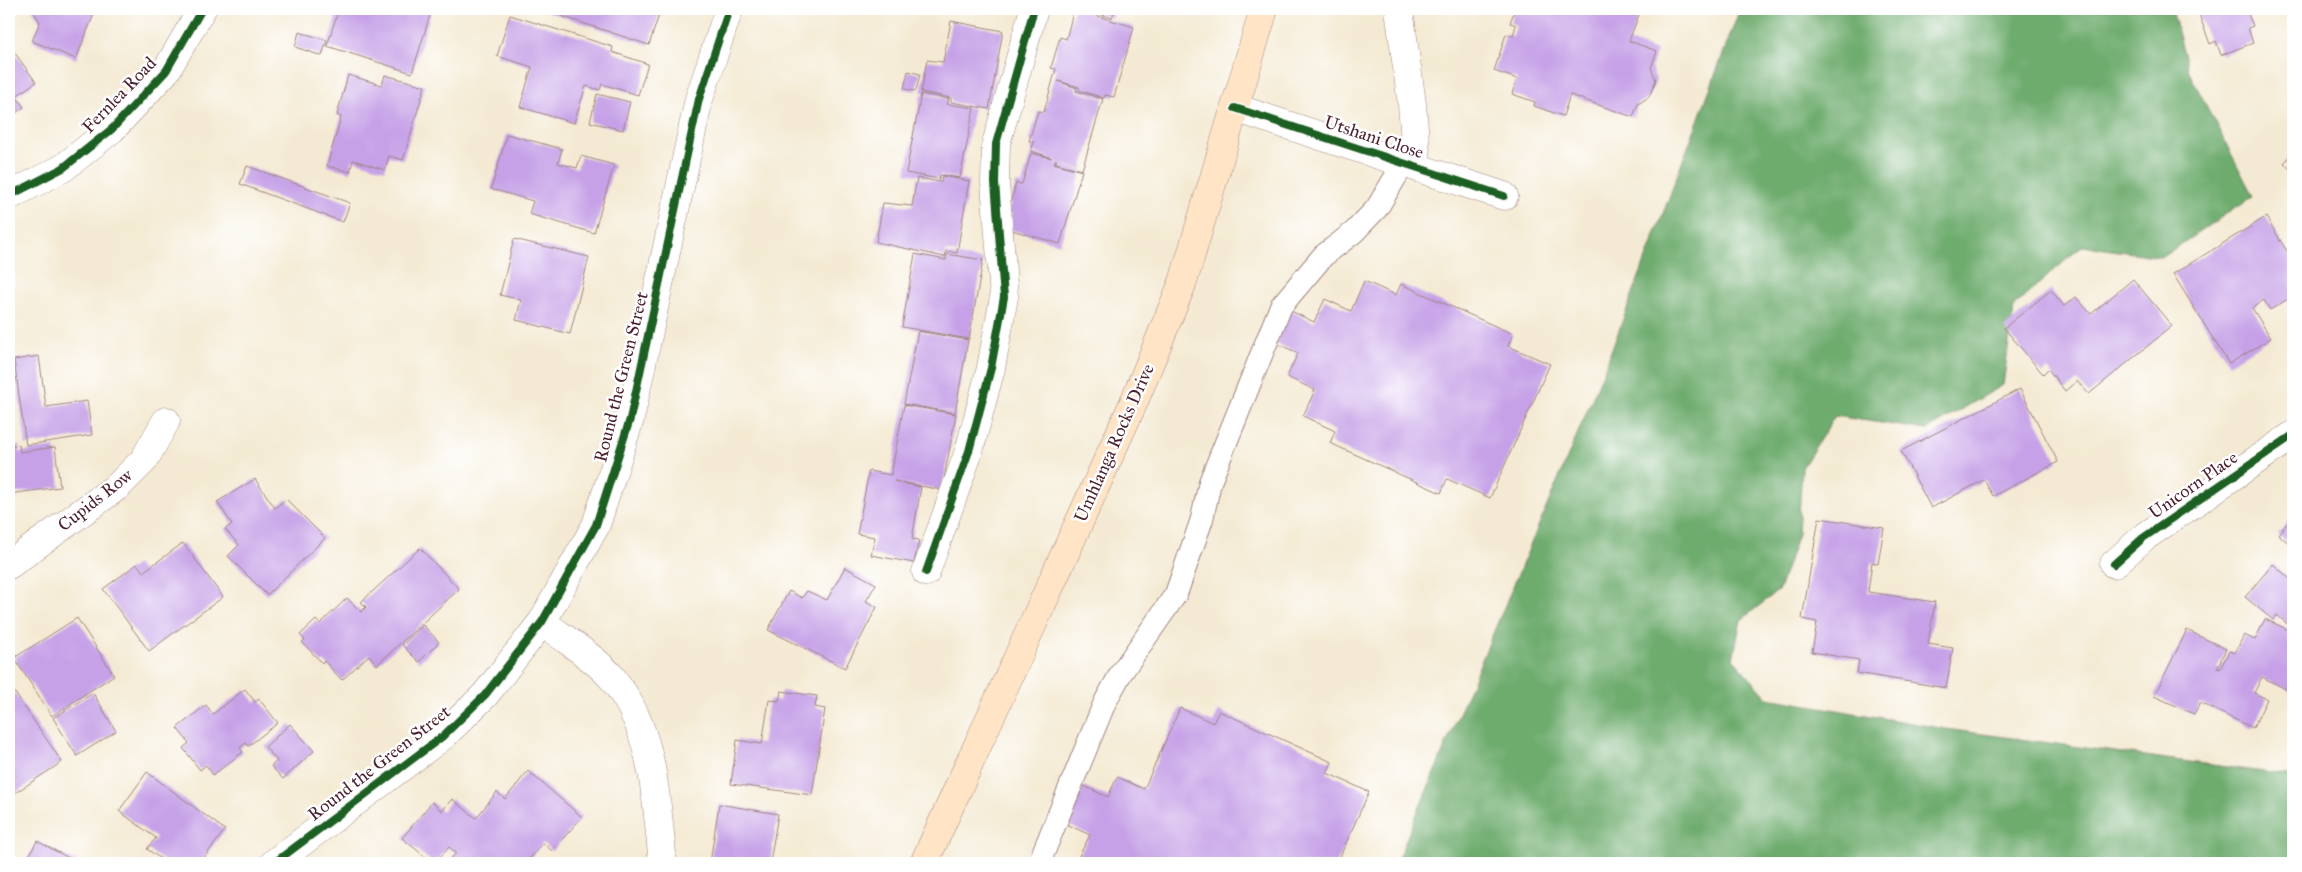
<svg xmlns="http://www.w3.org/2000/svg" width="2302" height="872" font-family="'IM FELL Great Primer',serif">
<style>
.forest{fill:#6eac6e;stroke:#5c664c}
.building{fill:#c6a1e7}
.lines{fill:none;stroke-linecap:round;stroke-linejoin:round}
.service-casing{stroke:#9f847f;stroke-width:24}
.minor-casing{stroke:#9f847f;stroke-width:29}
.secondary-casing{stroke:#9f847f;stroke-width:29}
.service{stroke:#fff;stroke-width:22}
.minor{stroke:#fff;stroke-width:28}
.secondary{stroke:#ffe4c6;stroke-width:28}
.cycleway-casing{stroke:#fff;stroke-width:11}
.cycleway{stroke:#1b5e20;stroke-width:8}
.labels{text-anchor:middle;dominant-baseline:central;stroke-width:5;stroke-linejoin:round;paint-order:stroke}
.street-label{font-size:18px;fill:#4a1f2b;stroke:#fff}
</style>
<rect width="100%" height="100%" fill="#fff"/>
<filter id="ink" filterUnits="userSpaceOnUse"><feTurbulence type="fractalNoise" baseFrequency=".02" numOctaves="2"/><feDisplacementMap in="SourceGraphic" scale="10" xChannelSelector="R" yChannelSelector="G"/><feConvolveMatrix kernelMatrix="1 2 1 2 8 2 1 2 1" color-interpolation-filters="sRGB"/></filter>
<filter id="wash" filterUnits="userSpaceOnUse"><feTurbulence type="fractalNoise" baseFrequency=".0096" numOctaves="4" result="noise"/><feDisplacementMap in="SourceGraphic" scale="20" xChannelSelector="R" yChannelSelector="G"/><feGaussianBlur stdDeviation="1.12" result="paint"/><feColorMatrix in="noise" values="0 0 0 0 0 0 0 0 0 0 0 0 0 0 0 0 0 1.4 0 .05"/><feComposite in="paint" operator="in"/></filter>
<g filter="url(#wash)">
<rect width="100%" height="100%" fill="#f4ead3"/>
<path class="forest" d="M1740 9H2172L2189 72 2253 196 2162 257 2082 246 2014 306 2003 385 1927 430 1835 416 1802 468 1798 534 1779 590 1741 620 1733 659 1768 698 1946 729 2293 776V863H1396L1601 378Z"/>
<g id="blocks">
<path class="building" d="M32 9H96L76 59 32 41 40 22Z
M336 9H432L412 73 327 46 338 11Z
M540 9H661L649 45Z
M1074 9 1134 27 1114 97 1105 95 1104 98 1079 90V87L1058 81 1077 88 1076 91 1103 99 1082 170 1056 163V159L1054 163 1082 171 1060 244 1008 229 1012 214 1008 212 1016 183 1022 184 1031 153 1052 158 1031 151 1034 142 1029 141 1038 111 1044 112 1056 69 1051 68 1060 37 1066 39Z
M1084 9H1115L1112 18Z
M1515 9H1641L1629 41 1657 51 1651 68 1656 80 1649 97 1638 104 1633 117 1570 95 1563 116 1534 106 1535 102 1512 94 1517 79 1494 71 1506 34 1513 36 1516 25 1510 23Z
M2197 9H2246L2253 26 2248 28 2253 43 2221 55 2216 41 2210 44Z
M510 15 613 47 612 52 648 64 638 95 602 84 600 90 586 86 574 123 520 107 532 67 497 56Z
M951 21 1003 31 989 109 951 102V98L921 92 927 60 943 62Z
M299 32 327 40 322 56 295 47Z
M9 45 36 82 16 96 24 107 9 118Z
M908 71 920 74 916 91 904 89Z
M348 75 382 85 385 75 425 86 403 160 389 156 385 170 353 160 350 172 327 166 341 117 337 115Z
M597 94 630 102 623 130 590 122Z
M921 94 949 99 947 104 974 108 960 178 940 175 939 179 906 173Z
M507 134 562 149 558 163 577 168 581 156 614 165 594 233 529 214 533 201 491 189Z
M2293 153V172L2284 163Z
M247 166 350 203 343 222 240 184Z
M942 176 969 181 957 253 946 251 945 257 876 242 883 203 912 206 917 178 941 182Z
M2266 217 2293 261V296L2270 310 2264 300 2252 308 2271 338 2229 364 2173 274Z
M514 239 589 257 570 334 516 320 521 300 500 295Z
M915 254 946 260 947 254 983 260 969 339 902 327Z
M2133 279 2172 326 2089 394 2077 381 2065 391 2048 369 2043 374 2004 328 2051 290 2064 306 2076 297 2091 314Z
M1364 281 1396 295 1401 284 1513 334 1508 346 1550 364 1490 498 1447 479 1441 493 1330 443 1335 431 1303 416 1315 390 1287 377 1298 353 1274 342 1289 310 1314 322 1325 299 1351 311Z
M918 331 968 340 955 413 904 404Z
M39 356 46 407 87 401 92 435 26 445 14 360Z
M2020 389 2058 462 1993 496 1984 480 1931 508 1901 451Z
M904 405 956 414 942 490 894 481 921 487 912 539 919 540 914 563 871 555 875 537 857 534 869 471 891 475Z
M19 445 20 452 55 447 60 487 9 494V446Z
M255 479 275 508 286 499 325 538 267 595 228 556 239 545 225 529 232 524 217 502Z
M2293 516V547L2278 534Z
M1819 518 1884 528 1878 564 1872 562 1868 592 1935 602 1928 644 1953 648 1946 688 1857 673 1859 660 1812 652 1817 622 1802 619Z
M183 543 223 597 149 651 103 589 137 564 143 572Z
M420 548 459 589 377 665 369 655 342 680 324 661 322 663 302 642 305 640 300 635 316 620 320 624 347 598 361 612 366 607 361 602Z
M2273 564 2290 579 2293 576V629L2277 615 2273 620 2245 597Z
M845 567 876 584 866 601 877 607 845 668 768 630 789 591 802 598 807 591 827 600Z
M77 618 114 675 52 716 14 658Z
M2265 619 2293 632V685L2290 691 2262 677 2254 693 2267 699 2253 728 2200 703 2194 714 2154 696 2187 630 2226 649 2217 668 2220 669 2229 651 2235 653 2244 635 2255 640Z
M423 625 439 642 419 662 402 645Z
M245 689 255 702 259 699 278 723 248 746 246 743 240 748 243 752 213 775 206 765 200 770 183 748 189 743 177 728 206 705 213 714Z
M781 691 817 696 815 707 825 709 812 795 731 784 737 740 762 744 769 700 779 701Z
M15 693 62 762 9 797V716L12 714 9 709V697Z
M93 693 116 731 77 756 53 718Z
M1180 708 1213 723 1219 711 1332 762 1327 773 1369 792 1337 863H1095L1079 856 1090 835 1066 824 1084 786 1108 797 1117 777 1144 789Z
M290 724 314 751 283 779 271 766 277 761 265 747Z
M528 771 582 817 552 851 543 843 526 863H447L456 853 449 847 435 863H433L402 838 432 802 442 811 452 799 476 818 497 792 505 799Z
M147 772 225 830 200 863H167L147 849 156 838 119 811Z
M719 804 778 814 770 863H710Z
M37 841 78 863H25Z"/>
</g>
</g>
<g filter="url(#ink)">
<use href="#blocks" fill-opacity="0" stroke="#9f847f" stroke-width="1"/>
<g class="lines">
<defs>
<path id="service" d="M1039 863 1105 702 1121 673 1176 594 1202 519 1210 482 1281 306 1323 256 1354 232 1377 208 1404 163"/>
<path id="minor" d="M1399 9 1412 104 1417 166
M1235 108 1504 196
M9 196 63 168 112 129 166 71 202 9
M2114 564 2143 538 2293 435
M9 565 118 486 144 460 166 421
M926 572 969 451 991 368 1004 297 995 183 996 144 1034 9
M542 622C563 638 598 660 613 679 655 732 656 800 663 863
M274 863 443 736 485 695 542 622 596 525 630 419 699 99 729 9"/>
<path id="secondary" d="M924 863 1133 404 1183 282 1264 9"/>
</defs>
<use href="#service" class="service-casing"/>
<use href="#minor" class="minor-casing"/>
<use href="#secondary" class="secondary-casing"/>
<use href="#service" class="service"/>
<use href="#minor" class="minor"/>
<use href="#secondary" class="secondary"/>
<defs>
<path id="cycleway" d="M1235 108 1504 196
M9 196 63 168 112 129 166 71 202 9
M2114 564 2143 538 2293 435
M926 572 969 451 991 368 1004 297 995 183 996 144 1034 9
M274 863 443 736 485 695 542 622 596 525 630 419 699 99 729 9"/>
</defs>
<use href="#cycleway" class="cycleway-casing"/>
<use href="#cycleway" class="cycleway"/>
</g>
</g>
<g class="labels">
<g class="street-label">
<text transform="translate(119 95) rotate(-46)">Fernlea Road</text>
<text transform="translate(1374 137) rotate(18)">Utshani Close</text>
<text transform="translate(621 377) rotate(-76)">Round the Green Street</text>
<text transform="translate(1114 443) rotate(-66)">Umhlanga Rocks Drive</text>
<text transform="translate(2193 485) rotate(-35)">Unicorn Place</text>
<text transform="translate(95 500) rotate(-38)">Cupids Row</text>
<text transform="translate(379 763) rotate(-38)">Round the Green Street</text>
</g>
</g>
<rect width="2302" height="872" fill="none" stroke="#fff" stroke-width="30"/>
</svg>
